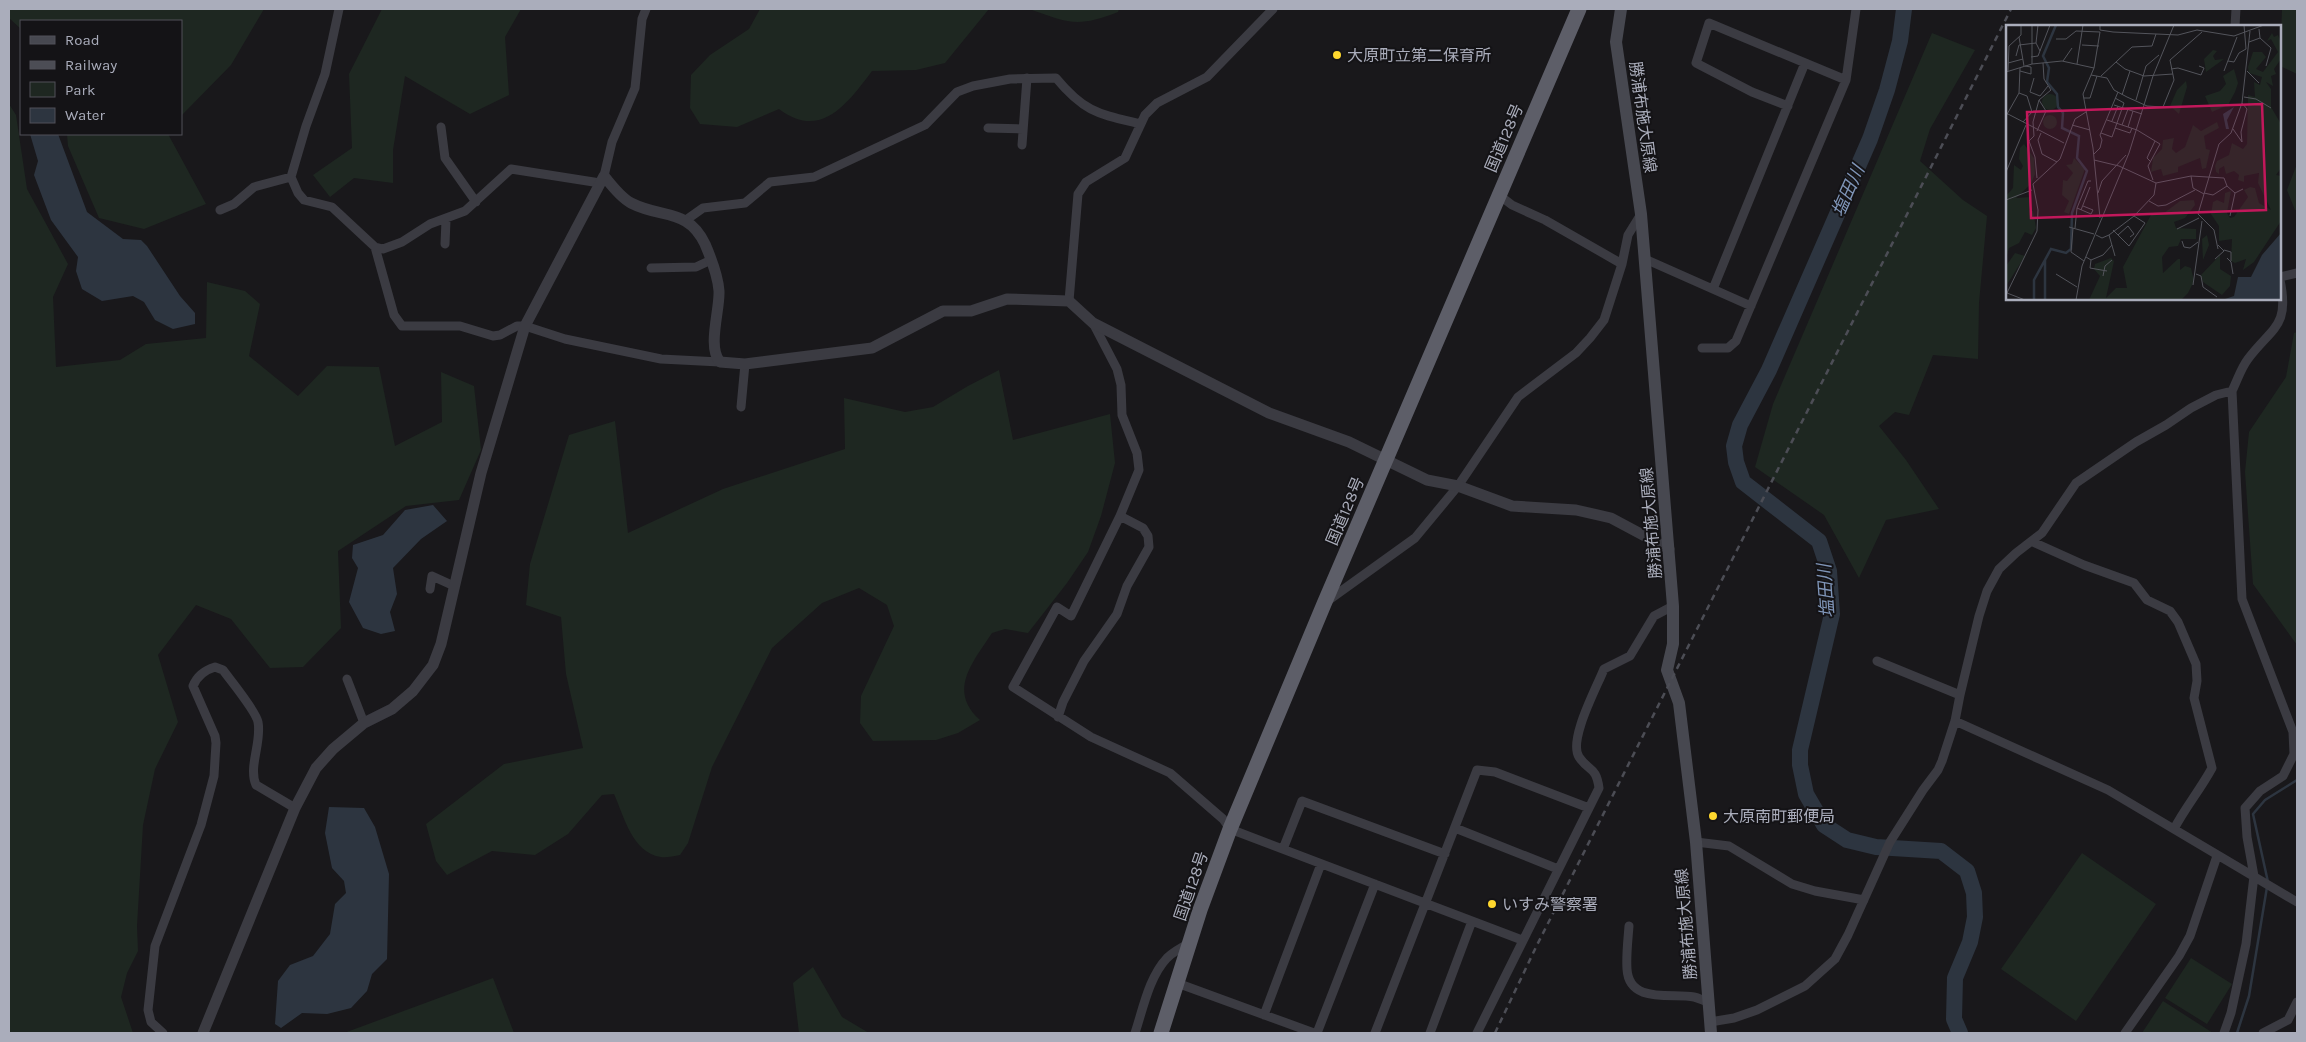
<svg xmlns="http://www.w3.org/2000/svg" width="2306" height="1042" font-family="Karla,'Noto Sans JP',sans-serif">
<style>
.green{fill:#1e2721}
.water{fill:#2d3540}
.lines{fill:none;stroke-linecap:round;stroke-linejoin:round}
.stream{stroke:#2d3540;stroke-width:2.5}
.river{stroke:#2d3540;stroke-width:16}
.minor{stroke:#3b3b42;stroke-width:9}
.tertiary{stroke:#3b3b42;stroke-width:11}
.secondary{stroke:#474850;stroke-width:12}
.trunk{stroke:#5d5e68;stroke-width:15}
.rail{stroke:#4c4d55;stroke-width:2.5;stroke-dasharray:6 5;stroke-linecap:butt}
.poi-dot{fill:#fed72e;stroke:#141316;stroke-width:2}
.labels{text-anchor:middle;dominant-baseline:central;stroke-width:4;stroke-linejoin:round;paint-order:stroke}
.poi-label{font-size:16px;fill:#aaadbb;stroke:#141316;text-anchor:start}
.street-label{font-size:16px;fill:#aaadbb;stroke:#141316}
.water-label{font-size:18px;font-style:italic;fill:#7f95b8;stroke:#141316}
.inset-river{fill:none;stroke:#2d3540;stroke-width:2.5}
.inset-road{fill:none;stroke:#53545b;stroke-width:1}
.view{fill:#c2185b;fill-opacity:0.15;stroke:#c2185b;stroke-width:2.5}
.inset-edge{fill:none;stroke:#aaadbb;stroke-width:2.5}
</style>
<rect width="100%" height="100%" fill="#19181b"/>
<path class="green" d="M9 9H264L231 65 181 116V21H21V29L9 18Z
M382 9H521L505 37 509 95 470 114 405 76 393 150V183L354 178 330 197 313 175 352 148 349 74Z
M760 9H989L945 63 916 70 872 71C848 103 821 141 779 109L737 127 700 124 690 108 691 75 710 55 749 29Z
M1029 9H1119L1118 12C1077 28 1069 23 1029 9Z
M2282 9H2297V74L2280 66Z
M1932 33 1975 50 1930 129 1920 161 1963 200 1987 216 1979 303 1978 359 1933 355 1909 415 1895 412 1879 426 1906 460 1939 509 1886 520 1859 578 1824 515 1755 467 1773 404Z
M9 104 16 115 27 189 68 264 53 297 56 367 120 360 146 344 206 338 207 282 245 291 260 304 249 356 298 396 327 366 379 367 395 446 442 422 441 372 474 386 481 450 459 500 406 506 338 551 341 628 303 667 270 668 231 619 196 605 158 655 178 722 155 769 143 825 137 926 138 951 127 973 121 997 133 1033H9Z
M67 134H168L206 204 144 229 99 218 68 146Z
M2297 164V210H2295L2287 190Z
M2297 332V645L2253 584 2245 472 2249 432 2286 377 2294 333Z
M999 370 1013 440 1110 414 1115 463 1101 516 1088 552 1067 583 1028 633 1005 629 992 633C973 662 947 691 980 720L958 733 936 740 873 741 860 723 861 696 894 626 887 605 859 588 822 603 772 648 712 767 688 843 680 855C674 856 666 858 661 857 632 853 624 816 614 794L602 795 568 834 535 855 492 851 447 875 436 861 426 824 504 764 583 748 566 674 561 617 526 605 530 564 569 435 615 421 628 533 723 489 845 449 844 398 905 412 933 407 968 386Z
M2082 853 2156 904 2076 1021 2001 969Z
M2191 958 2232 984 2207 1024 2165 998Z
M813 967 842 1017 869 1033H799L793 983Z
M493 978 514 1033H344Z
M2163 1001 2213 1033H2142Z"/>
<path class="water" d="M30 134H58L87 212 123 239 141 240 147 246 180 296 195 313V324L173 329 155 320 144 302 133 296 102 301 82 289 76 271 78 257 51 220 34 175 38 161Z
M433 505 447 521 421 539 393 568 397 594 390 612 395 631 381 634 363 628 349 602 358 568 352 558 353 545 383 535 405 510Z
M329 807 364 808 375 827 389 874 387 959 372 974 367 991 351 1008 327 1014 302 1013 281 1028 275 1024 278 981 290 965 313 956 330 934 335 904 346 893 344 881 332 868 325 833Z"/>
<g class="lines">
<path class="stream" d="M2268 882 2253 814 2265 800 2297 780
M2237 1033 2249 996 2267 887"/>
<path class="river" d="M1904 9 1900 41 1887 90 1870 139 1769 370 1740 425 1734 446 1736 462 1743 482 1819 541 1829 571 1832 614 1800 750V765L1806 794 1824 825 1847 840 1876 847 1941 851 1967 871 1974 893 1975 917 1970 942 1955 978 1954 1019 1960 1033"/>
<path class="minor" d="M339 9 325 74 306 126 291 177 298 193 304 200 332 207 375 247 383 249 402 242 430 224 465 211 511 169 600 183
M2235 26 2236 9
M1788 106 1752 92 1696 63 1709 23 1846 80
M441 127 445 158 476 202
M988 128 1023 129
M1022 145 1027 78
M604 176 612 142 635 88 642 19 646 9
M1499 195 1512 205 1545 220 1622 264
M220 210 234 204 254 187 291 177
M686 220 703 208 745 203 770 182 814 177 925 125 957 92 973 86 1010 79 1056 78C1085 113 1099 114 1141 124
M445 244 446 220
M375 247 394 315 402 326H460L493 336 500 335 517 326H525L565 339 661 359 720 362
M1645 259 1751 306
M651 268 696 267 711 260
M2280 277 2297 273
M1713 289 1805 63
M1069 301 1078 194 1086 182 1125 158 1145 115 1157 103 1207 77 1273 9
M1093 323 1117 369 1121 385 1122 415 1137 453 1139 470 1120 516 1071 616 1057 607 1013 687 1091 737 1170 773 1223 819 1230 829 1522 940
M1702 348H1728L1736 341 1846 80 1856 9
M741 407 745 364
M2033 542 2084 565 2134 583 2147 600 2170 611 2178 622 2196 664 2197 681 2194 698 2212 768C2200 790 2185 808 2174 829
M430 589 432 576 454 586
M1326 602 1415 538 1458 486 1518 397 1576 353 1590 338 1604 320 1622 264 1628 235 1641 214
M1877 661 1960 695
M347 679 364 723
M1058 717 1063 702 1084 661 1117 614 1127 586 1149 547 1148 536 1143 528 1120 516
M1955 721 2108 790 2297 902
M1455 828 1558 869
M1696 842 1729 846 1792 884 1815 891 1864 900
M1283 849 1302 801 1445 854
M1629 926C1628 940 1626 955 1627 969 1629 1004 1671 993 1694 997 1699 998 1704 1001 1708 1002
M1177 983 1314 1033
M1264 1015 1321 864
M1710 1022 1734 1018 1757 1010 1805 986 1835 959 1848 935 1890 842 1923 790 1938 770 1942 761 1955 721 1960 695 1979 616 1987 591 1999 569 2016 553 2042 533 2076 483 2136 442 2166 425 2191 408 2216 395 2232 391C2237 381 2241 368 2248 359 2272 327 2290 327 2280 280
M163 1033 151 1022 148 1010 155 946 201 825 214 776 216 743 215 736 193 686C197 676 205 670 215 667L223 670C231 681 256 711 258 722 262 742 248 767 256 785L295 808
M1135 1033C1143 1009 1149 977 1167 958 1173 952 1182 947 1190 943
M1317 1033 1375 884
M1375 1033 1477 770 1495 772 1589 808
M1430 1033 1472 921
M1477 1033 1599 788C1596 766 1589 772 1579 757 1568 740 1597 687 1604 669L1630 656 1654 616 1673 606
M2125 1033 2179 956 2190 936 2217 856
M2224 1033 2231 1013 2246 944 2254 876 2247 837 2245 808 2260 791 2283 776 2294 754 2293 732 2242 599 2232 391
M2263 1033 2288 1020 2297 1002"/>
<path class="tertiary" d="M203 1033 295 808 316 768 333 749 364 723 392 709 413 691 433 665 441 644 481 473 525 326 604 176C611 185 621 198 631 203 662 219 688 208 705 244 711 258 718 276 719 291 720 310 707 347 720 362L745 364 872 348 943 311H971L1007 299 1069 301 1093 323 1269 413 1349 442 1427 480 1458 486 1512 506 1576 510 1611 518 1669 549"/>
<path class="secondary" d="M1621 9 1616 42 1641 214 1673 606V644L1667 670 1679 703 1696 842 1711 1033"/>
<path class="trunk" d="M1161 1033 1200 910 1230 829 1324 604 1579 9"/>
<path class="rail" d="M1495 1033 1537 945 2011 9"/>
</g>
<g class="poi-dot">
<circle cx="1337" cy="55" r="5"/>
<circle cx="1713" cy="816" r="5"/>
<circle cx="1492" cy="904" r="5"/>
</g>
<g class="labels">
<g class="poi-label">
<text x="1347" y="55">大原町立第二保育所</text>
<text x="1723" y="816">大原南町郵便局</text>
<text x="1502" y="904">いすみ警察署</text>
</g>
<g class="street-label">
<text transform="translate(1643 117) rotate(82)">勝浦布施大原線</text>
<text transform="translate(1504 138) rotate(-67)">国道128号</text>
<text transform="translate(1345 511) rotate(-67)">国道128号</text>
<text transform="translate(1651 523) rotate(-95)">勝浦布施大原線</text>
<text transform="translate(1191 886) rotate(-71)">国道128号</text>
<text transform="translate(1686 924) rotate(-95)">勝浦布施大原線</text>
</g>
<g class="water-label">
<text transform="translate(1848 191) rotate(-66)">塩田川</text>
<text transform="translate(1826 591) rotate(-94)">塩田川</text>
</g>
</g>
<g transform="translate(2006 25)">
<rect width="275" height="275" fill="#19181b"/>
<path d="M266 8 268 12 272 10 275 18V34L268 44 270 49 265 51 267 61 260 57 265 64V82L275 99V143L270 150 275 151V196L248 237 237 245 240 234 229 238 225 236 226 214 213 216V201L205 189 207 177 211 175 218 178 219 168 225 166 221 188 224 193 228 192 242 172 238 165 244 162 249 163 253 178 265 185 252 158 253 148 238 151V157L232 155 233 150 228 146 220 149 218 141 213 144V149L210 147 209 141 211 136 223 130 226 118 237 124 241 119 242 70 249 72 248 57 254 60 256 52 243 48 242 42 247 27H256L260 32 250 44 257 47 272 27 265 14 261 16ZM207 25 211 26 207 31 209 35 218 34 200 47 198 34ZM228 44 232 58 229 67 222 80 206 87 199 71 214 66 220 59 217 51ZM180 56 181 62 173 89 164 81 171 65ZM36 77a8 8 0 1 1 16 0a8 8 0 1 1-16 0ZM37 97a7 7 0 1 1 14 0a7 7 0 1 1-14 0ZM211 97 213 103 198 111 200 124 204 125 200 143 196 144 194 133 172 142V147L157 151 155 144 145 147 147 133 156 124 157 115 168 113 166 124 170 128 179 122 187 100 195 106ZM18 119 28 133 29 149 25 159 10 173 25 172 23 185 27 186 30 203 26 210 19 207 13 218 3 223 0 234V171L7 163 8 140 15 145 17 141 13 134 14 123ZM68 133 79 144 63 189 58 187 63 176 56 170 57 155 61 156 67 148 60 140 66 139ZM188 175 189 180 179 193 168 197 170 203 190 204V214H175L172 221 163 222 156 232 157 248 172 234H174V245L179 241 185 243 188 256 182 268 175 275H83L94 251 88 244 89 239 105 233 108 236 100 273 110 263H121L117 242 146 188H158L174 176ZM201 210 203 220 197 235 196 214ZM9 228 19 231 0 261V241ZM214 230V244L225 251 224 261 216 270 197 257 195 250Z" fill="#1e2721"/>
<path d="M228 82 221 95 223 104H220L217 89ZM275 208V275H216L228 271 232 252H245L256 230Z" fill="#2d3540"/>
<path class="inset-river" d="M28 275V255L45 224 60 228 65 224 66 188 81 146 71 133 73 111 56 103 57 88 52 82 51 69 41 57 43 43 37 31 50 0M39 275V235"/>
<path class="inset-road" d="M32 0 30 18 34 26M94 0V5L107 7 172 10 191 5 228 11 258 0M13 12 18 41M254 13 265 23 260 41M50 14H60L70 6 94 7M243 17 254 13 253 4M76 20 93 21M10 31 13 20 30 18M25 32 32 31 44 0M57 36 66 23M222 36 228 37 233 28 240 24 238 0M110 37 119 44 138 51 167 49M2 38 17 34M26 39V0M71 39 77 0M88 43 94 7M165 44 172 43 195 50 198 43 193 41M2 46 3 21 15 10V0M14 46 25 49V42L19 41M218 46 231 12M241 46 253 58M0 47 26 39 56 36 88 43 77 69 87 123 94 193M85 50 101 53 108 65 121 72 141 81 157 82 168 55 164 35 196 7M95 51 126 22 146 21 150 9M28 53 24 67 34 71 42 61M13 68 21 71 26 87 17 97M116 70 124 46M238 72 250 74 265 83M78 73H84L91 51M130 75 140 41 153 30M108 80 136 89M0 88 58 118M0 91 13 68 14 43M101 95 131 105 154 119 142 141 147 155M106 96 112 81M66 100 84 105M116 100 122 84M122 102 127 86M109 103 124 108 126 103M227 104 236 117 235 107 241 84 236 78M31 106 40 86 33 75 45 65 38 54 37 38M35 108 32 115 36 129 51 137M95 108 106 112 118 78 109 73M88 129 94 123 96 115 94 110 112 67M88 135 113 141 150 158 185 151 187 163 198 169M144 136 141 133 149 116M0 147 20 100M185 151 218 153 221 161 229 168M31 153 29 132 23 116 28 111 27 97 33 75M92 168 96 156 120 130M198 168 207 170 221 161M0 175 26 165M143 176 152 181 160 180 189 165M71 183 85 189 87 185 77 181M75 185 84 162M224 191 229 168 237 164M63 202 88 209M67 203 65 227 78 236M69 203 71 183 82 156H85M171 204 193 193M107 205 123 221 139 198 128 191M90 210 96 213 103 210 128 191 148 170 150 158M103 210 109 231M112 210 122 201 128 209 124 212M176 216 178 222 184 223 192 217M212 224 208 205 192 189 213 119 225 108 236 78 244 6M218 225 225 227V236M80 232 85 235 97 230 106 220M221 233 225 237 227 249M209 234 218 226 212 220M85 235 84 243 101 246M50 249 71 262M190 249 195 251 197 262 211 272M97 251 99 241 106 235M187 260 196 196M1 268 19 275M0 270 31 206 32 185 27 159 54 134 69 94 80 87M70 275 76 241 123 128 147 51 168 0"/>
<path class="view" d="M256 79 260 185 25 193 21 87Z"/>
<rect width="275" height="275" class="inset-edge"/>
</g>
<rect width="2306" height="1042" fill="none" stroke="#aaadbb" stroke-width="20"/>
<rect x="20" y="20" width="162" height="115" fill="#141316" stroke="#505158"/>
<rect x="30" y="36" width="25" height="8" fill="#474850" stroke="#505158"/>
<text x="65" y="45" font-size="15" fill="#aaadbb">Road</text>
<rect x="30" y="61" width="25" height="8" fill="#4c4d55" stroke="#505158"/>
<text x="65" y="70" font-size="15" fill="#aaadbb">Railway</text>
<rect x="30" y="82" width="25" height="15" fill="#1e2721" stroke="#505158"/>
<text x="65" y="95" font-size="15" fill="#aaadbb">Park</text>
<rect x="30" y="108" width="25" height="15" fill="#2d3540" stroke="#505158"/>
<text x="65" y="120" font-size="15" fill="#aaadbb">Water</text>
</svg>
